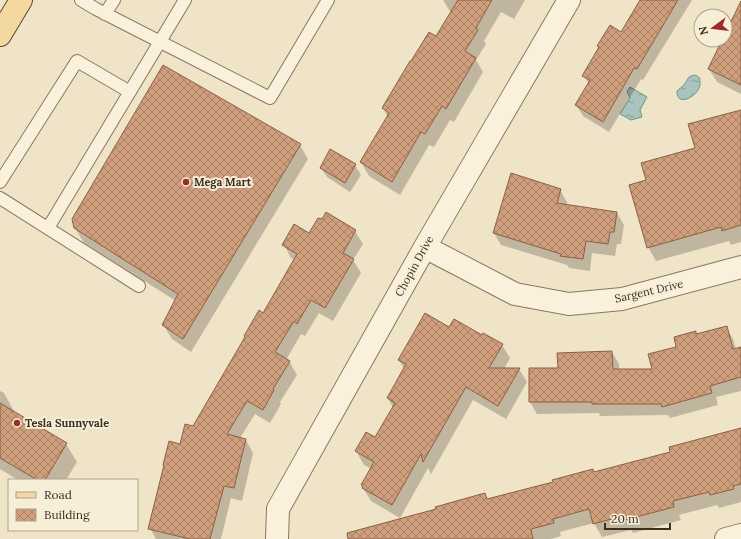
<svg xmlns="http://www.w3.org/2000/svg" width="741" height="539" font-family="Lora,serif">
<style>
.water{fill:url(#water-ripples);stroke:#6f938a}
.shadow{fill:#0003}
.building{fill:url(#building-cross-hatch);stroke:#8d5f41}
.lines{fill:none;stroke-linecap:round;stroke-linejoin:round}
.lane-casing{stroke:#8d765c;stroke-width:14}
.street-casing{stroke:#8d765c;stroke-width:24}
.primary-casing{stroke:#5b4430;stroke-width:24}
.lane{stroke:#faf1dc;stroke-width:12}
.street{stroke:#faf1dc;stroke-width:22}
.primary{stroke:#f3d9a0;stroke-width:22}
.poi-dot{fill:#9e2a2b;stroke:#f7eed8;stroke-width:1.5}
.labels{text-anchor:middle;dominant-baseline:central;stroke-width:4;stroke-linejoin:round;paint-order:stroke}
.poi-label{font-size:11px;font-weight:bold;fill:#3d2e20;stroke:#f7eed8;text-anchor:start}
.street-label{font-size:11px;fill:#3d2e20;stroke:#f7eed8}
</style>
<defs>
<pattern id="water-ripples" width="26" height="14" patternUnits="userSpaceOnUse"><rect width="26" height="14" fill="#a9c4bc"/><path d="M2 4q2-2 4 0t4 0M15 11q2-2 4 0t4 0" fill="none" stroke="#8ba098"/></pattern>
<pattern id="building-cross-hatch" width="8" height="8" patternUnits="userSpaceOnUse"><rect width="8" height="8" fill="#cf9f7d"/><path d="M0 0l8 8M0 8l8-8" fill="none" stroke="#a98266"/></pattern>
</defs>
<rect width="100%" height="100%" fill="#f0e4c8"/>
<path class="water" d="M694 75C698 76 700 77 700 82 702 95 676 109 677 91L684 85 689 77Z
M630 87 647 97 640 110 642 117 631 120 620 114 630 98 627 91Z"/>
<path class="shadow" d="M443 0H525L514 19 501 12 484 41 486 44 476 60 483 72 454 122 450 120 434 147 429 145 400 195 369 176 361 162 388 117 383 108 411 63 436 37 451 13Z
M641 0H692L643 80 641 79 609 132 583 116 576 105 589 84 584 76 621 34Z
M741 27V94L717 82 709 69 723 40H725V37Z
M741 113V242L731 245 729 241 656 261 648 247 647 181 696 149Z
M300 145 308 159 191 352 172 339 163 324 176 301 84 243 75 228Z
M355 165 361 175 350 192 327 177 321 168Z
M560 190 567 202V205L617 213 624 225 621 244H617L615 256 592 253 590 271 569 268 567 265 501 245 494 233Z
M355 231 363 244 353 260 361 273 333 321 319 313 305 336 301 334 286 360 289 361 297 375 280 402 281 404 270 423 255 414 240 438 246 440 253 453 242 501 231 498 221 539H156L150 528 181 445 193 427 263 314 295 260 291 258 284 245 310 234Z
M726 327 733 339 736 349 741 348V391L716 397 718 405 670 418 668 415 600 416 599 413 537 414 530 402V369H559L612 352 619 364V370H653L695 332 697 335Z
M449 329 482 336 502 345 510 358 504 369H519L527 382 506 419 473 400 431 474 428 468 400 518 371 501 363 488 372 469 364 465 356 451 375 439 393 408 388 398 404 369 399 360Z
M0 391 4 393 14 411 13 412 66 444 77 462 66 480H18L0 469Z
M741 429V502L719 508 717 505 679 515 681 520 633 533 631 530 602 537 594 523 560 532 561 536 551 539H354L485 494 488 500 554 482 593 470 595 473 671 453Z"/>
<path class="building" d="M458 0H492L476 28 478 30 465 51 476 58 446 109 442 106 425 134 421 132 392 182 360 162 389 113 382 108 410 61H411L429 32 436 36Z
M640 0H678L637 69 634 68 603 122 575 105 590 80 582 76 599 47 597 46 610 25 621 32Z
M741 1V85L708 69 722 40H725V34Z
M163 65 301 144 183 339 162 325 178 294 74 228 72 219Z
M741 110V225L722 231 721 227 647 248 629 185 646 180 641 163 695 148 688 124Z
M330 149 356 164 345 183 320 168Z
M511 173 561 189 557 203 617 212 614 232H610L608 244 586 241 583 259 560 256 561 254 493 233Z
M326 212 356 230 343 253 354 259 325 308 311 300 297 324 294 321 275 352 290 361 273 389 274 390 263 410 247 401 227 434 246 439 234 488 224 486 210 539H190L148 529 164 465H163L169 441 180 444 185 424 193 426 245 337 244 336 259 310 263 313 297 254 282 245 294 224 309 233 318 218 322 219Z
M425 313 449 327 454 319 482 335 483 333 503 344 489 368H520L498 406 466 387 423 462 421 454 392 505 362 488 363 486 361 485 374 462 355 451 366 432 375 437 395 403 387 398 406 364 398 360Z
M727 326 733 349 741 347V377L710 386 712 393 662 407 661 404H592V402H529V368H558L557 353 612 351 613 369H652L648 354 676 347 674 337 696 331V334Z
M0 403 67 443 45 480H37L0 458Z
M741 428V484L733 486 734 489 710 495 709 492 673 501 674 507 625 520 623 516 593 524 589 509 553 519 554 523 531 529 533 539H348L347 533 436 509 435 507 485 493 487 499 553 482 552 480 593 469 594 472 670 452 669 447Z"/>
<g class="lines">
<defs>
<path id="lane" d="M81 0 96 9 270 98 328 0
M105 14 114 0
M0 182 77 61 130 92
M0 198 139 286
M48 228 185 0"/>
<path id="street" d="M425 247 515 294 569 304 622 299 741 267
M277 539 278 509 425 247 569 0
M726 539 741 535"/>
<path id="primary" d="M0 35 21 0"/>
</defs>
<use href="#lane" class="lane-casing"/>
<use href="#street" class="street-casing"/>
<use href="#primary" class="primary-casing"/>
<use href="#lane" class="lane"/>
<use href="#street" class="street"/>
<use href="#primary" class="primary"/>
</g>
<g class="poi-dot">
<circle cx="186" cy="182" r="4"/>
<circle cx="17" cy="423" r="4"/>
</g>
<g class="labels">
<g class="poi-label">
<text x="194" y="182">Mega Mart</text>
<text x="25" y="423">Tesla Sunnyvale</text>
</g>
<g class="street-label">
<text transform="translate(414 266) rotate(-61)">Chopin Drive</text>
<text transform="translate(649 291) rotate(-13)">Sargent Drive</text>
</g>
</g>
<rect x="8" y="479" width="130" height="52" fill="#f7eed8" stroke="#ada18e"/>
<rect x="16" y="492" width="20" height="6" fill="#f3d9a0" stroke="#ada18e"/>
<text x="44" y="499" font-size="12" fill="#3d2e20">Road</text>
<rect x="16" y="509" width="20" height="12" fill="url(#building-cross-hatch)" stroke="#ada18e"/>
<text x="44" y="519" font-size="12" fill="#3d2e20">Building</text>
<g transform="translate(713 28) rotate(255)"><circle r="19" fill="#f7eed8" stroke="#ada18e"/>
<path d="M0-3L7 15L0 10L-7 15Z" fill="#9e2a2b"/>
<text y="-6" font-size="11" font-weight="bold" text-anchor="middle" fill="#3d2e20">N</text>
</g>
<path d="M605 523v6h65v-6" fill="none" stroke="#3d2e20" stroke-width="2"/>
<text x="611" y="523" font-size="12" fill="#3d2e20" stroke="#f7eed8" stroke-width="3" paint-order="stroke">20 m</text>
</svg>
